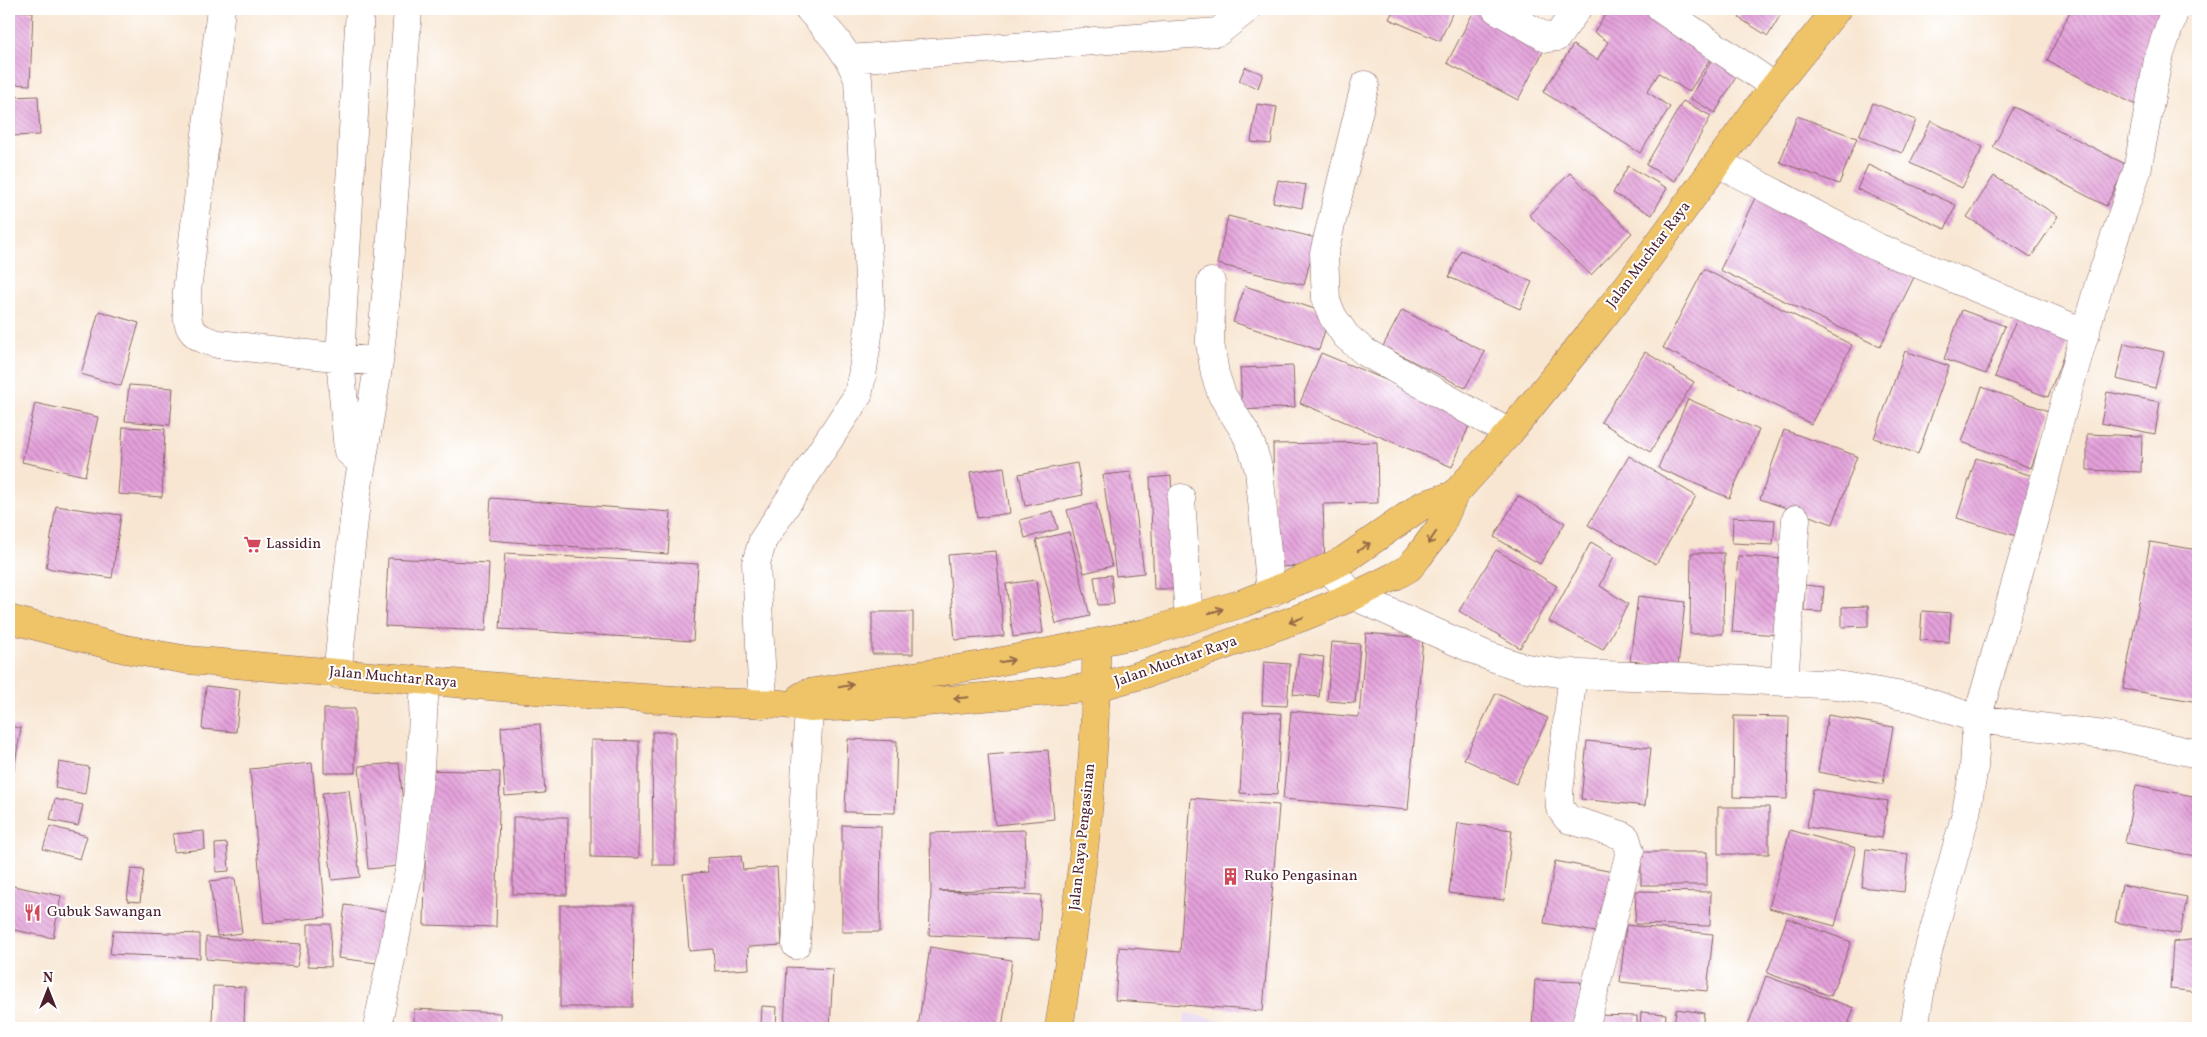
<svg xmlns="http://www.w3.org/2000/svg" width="2207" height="1037" font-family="Vollkorn,serif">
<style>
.built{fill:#e5d3f1}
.building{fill:url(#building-back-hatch)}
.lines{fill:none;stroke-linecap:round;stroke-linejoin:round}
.minor-casing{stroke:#876565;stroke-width:29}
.major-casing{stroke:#876565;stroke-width:29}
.highway-casing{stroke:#876565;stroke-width:29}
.minor{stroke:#fff;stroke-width:28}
.major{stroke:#efc469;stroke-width:28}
.highway{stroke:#efc469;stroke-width:28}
.oneway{stroke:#946947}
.labels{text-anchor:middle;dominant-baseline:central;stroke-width:4;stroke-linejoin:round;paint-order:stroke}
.street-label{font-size:15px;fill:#4a1f2b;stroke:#fff}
.poi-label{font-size:15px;fill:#4a1f2b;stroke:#fff;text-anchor:start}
</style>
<defs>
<pattern id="building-back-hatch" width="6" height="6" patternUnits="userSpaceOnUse" patternTransform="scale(1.25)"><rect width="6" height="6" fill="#e4a1db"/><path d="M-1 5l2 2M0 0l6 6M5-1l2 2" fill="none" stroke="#bb83b2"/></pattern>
</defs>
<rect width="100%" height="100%" fill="#fff"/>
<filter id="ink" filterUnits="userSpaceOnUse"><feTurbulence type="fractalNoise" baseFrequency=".02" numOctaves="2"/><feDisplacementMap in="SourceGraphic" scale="10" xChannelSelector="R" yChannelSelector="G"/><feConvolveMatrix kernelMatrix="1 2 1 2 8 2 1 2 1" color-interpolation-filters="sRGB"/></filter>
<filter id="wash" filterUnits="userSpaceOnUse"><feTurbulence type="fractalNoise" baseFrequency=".0096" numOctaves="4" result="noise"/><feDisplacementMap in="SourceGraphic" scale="20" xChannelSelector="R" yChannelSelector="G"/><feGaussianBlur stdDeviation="1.12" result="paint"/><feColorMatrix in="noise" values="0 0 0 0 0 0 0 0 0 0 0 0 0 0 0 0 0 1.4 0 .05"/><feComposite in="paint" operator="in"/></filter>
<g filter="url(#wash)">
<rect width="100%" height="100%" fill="#f8e6d2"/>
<path class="built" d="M1186 1013 1251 1028H1182Z"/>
<g id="blocks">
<path class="building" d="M1394 9H1454L1440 41 1389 19Z
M1475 9 1547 44 1518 100 1447 63Z
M1609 9H1655L1717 48 1689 92 1659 73 1647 92 1670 107 1640 153 1543 92 1573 45 1597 60 1608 42 1594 32Z
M1745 9H1784L1768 36 1739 18Z
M2071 9H2168L2140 107 2047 61Z
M9 10 33 12 30 85 9 84Z
M1716 52 1742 67 1715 113 1690 98Z
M1245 67 1263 74 1258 88 1239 81Z
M38 96 40 135 9 136V97Z
M1683 101 1711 116 1675 181 1646 165Z
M1873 103 1916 120 1902 153 1859 136Z
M1257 104 1277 107 1271 144 1251 142Z
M2014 107 2127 165 2106 206 1993 147Z
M1797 116 1857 138 1839 184 1780 162Z
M1931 121 1983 147 1962 188 1910 163Z
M1868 165 1956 205 1945 229 1857 189Z
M1628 166 1667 188 1652 215 1613 193Z
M1570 173 1632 233 1591 275 1529 215Z
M1994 176 2058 216 2031 257 1967 217Z
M1278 180 1306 185 1302 208 1273 202Z
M1756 196 1916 273 1880 347 1720 270Z
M1228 216 1316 238 1304 285 1217 264Z
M1461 250 1532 282 1520 309 1449 277Z
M1704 269 1852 345 1811 424 1663 348Z
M1245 286 1330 314 1319 350 1233 322Z
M1402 310 1485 352 1465 388 1383 346Z
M1962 310 2005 326 1986 374 1944 359Z
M99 311 139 323 121 386 81 374Z
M2018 315 2071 335 2048 397 1995 377Z
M2124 343 2164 352 2155 388 2116 379Z
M1905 351 1949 366 1918 454 1874 438Z
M1645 352 1694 382 1650 452 1601 422Z
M1321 353 1473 416 1452 467 1300 403Z
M1293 366 1295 407 1242 410 1240 368Z
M129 385 173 388 170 425 125 421Z
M1982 387 2051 412 2031 468 1962 442Z
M2107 392 2160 402 2155 434 2101 423Z
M1688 399 1759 430 1729 498 1658 468Z
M35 403 98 417 85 476 22 462Z
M123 427 165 429 162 497 118 494Z
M1784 430 1857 456 1833 524 1760 499Z
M2087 434 2142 436 2141 472 2087 470Z
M1377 442 1378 503 1323 504 1325 566 1275 567 1273 444Z
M1629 456 1696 496 1656 564 1588 525Z
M1976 458 2042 479 2023 538 1957 518Z
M1077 463 1083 495 1025 506 1019 474Z
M1004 467 1010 513 977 518 970 472Z
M1131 472 1144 573 1116 576 1103 475Z
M1171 476 1176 589H1154L1150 478Z
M1518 496 1565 523 1540 564 1494 537Z
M491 498 671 512 668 554 488 540Z
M1096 503 1112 566 1084 573 1067 510Z
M56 506 121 515 112 578 46 568Z
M1053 511 1058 529 1025 538 1020 520Z
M1733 517 1775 520 1773 545 1732 543Z
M1069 532 1090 616 1056 624 1036 540Z
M1591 542 1614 556 1600 586 1628 604 1603 650 1549 621Z
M2150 542 2198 550V702L2123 689Z
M1496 550 1557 586 1520 648 1459 611Z
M996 551 1004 636 955 640 948 555Z
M505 553 698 564 693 641 500 629Z
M1691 553H1724L1723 634H1690Z
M1738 556 1786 559 1781 635 1732 632Z
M388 558 489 563 486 631 385 626Z
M1111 575 1114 604 1098 605 1094 577Z
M1036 580 1043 633 1013 637 1006 584Z
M1805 585 1824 587 1822 612 1804 611Z
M1638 596 1685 602 1678 666 1630 661Z
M1868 606V626L1842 627V607Z
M1922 611 1951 613 1949 642 1920 640Z
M872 612H913V654H872Z
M1366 633 1423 638 1408 810 1283 799 1291 711 1359 717Z
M1332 642 1360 644 1355 703 1327 701Z
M1299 654 1324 657 1319 697 1293 694Z
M1264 662 1290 664 1287 706 1262 705Z
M206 686 240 690 236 732 202 729Z
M1496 693 1548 718 1516 784 1464 759Z
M324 709H355V773H324Z
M1244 712 1281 713 1277 795 1240 793Z
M1828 715 1893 727 1883 784 1818 772Z
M1734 716 1789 717 1787 799 1733 797Z
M540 724 545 793 505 796 501 727Z
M9 726 21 728 10 793H9Z
M652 732H675V865H653Z
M848 739 897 741 895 813 845 812Z
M591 740 639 741V858L591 857Z
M1587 741 1651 748 1645 806 1581 799Z
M1048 750 1054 819 995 825 988 755Z
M59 762 89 767 85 794 55 788Z
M312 763 326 917 264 923 250 769Z
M399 763 409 865 368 869 359 766Z
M427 770 500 772 496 927 424 925Z
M2136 785 2198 797V842L2195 856 2125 843Z
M1813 789 1888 801 1882 838 1807 827Z
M349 790 360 877 332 880 322 793Z
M1191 798 1279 805 1263 1011 1115 1000 1119 947 1180 952Z
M55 799 83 805 78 826 50 820Z
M1718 807H1769V854H1718Z
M513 817H568L567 895 513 894Z
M1458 823 1512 830 1504 900 1449 893Z
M842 825 881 826 880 932H842Z
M50 826 87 836 80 859 43 849Z
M1025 830 1027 889 939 891 1041 895 1039 940 929 935 931 891 930 833Z
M1790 830 1856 848 1835 926 1769 908Z
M204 831 205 849 174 852 173 834Z
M227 843 229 871 216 872 215 844Z
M1866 849 1908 854 1904 892 1862 887Z
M1641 852H1707V885H1641Z
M741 856 743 870 777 867 782 945 748 947 749 969 715 971 713 949 689 951 683 874 708 872 707 858Z
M1555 861 1619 873 1607 934 1544 923Z
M131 869 144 870 140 902 127 901Z
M235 878 242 933 217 936 210 881Z
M9 885 61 896 53 938 9 929Z
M2122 885 2187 897 2180 934 2115 922Z
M1636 891 1711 892 1710 926 1635 924Z
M345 905 392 912 385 964 338 958Z
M560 905H634L633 1007H560Z
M1787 918 1851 942 1831 996 1767 973Z
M308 924H331L330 967 308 966Z
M1626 925 1713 934 1707 991 1620 982Z
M113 931 200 934V958L110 954Z
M206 937 301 944 297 967 206 959Z
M2198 939V992L2170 989 2173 942Z
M930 947 1012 960 1002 1028H918Z
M787 967 833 969 830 1028H784Z
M1766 976 1854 1008 1847 1028H1747Z
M1535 980 1581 982 1579 1028H1532Z
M213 986 245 987 244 1028H212Z
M762 1006 777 1007 776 1028H761Z
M414 1009 500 1013V1028H414Z
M1676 1009 1704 1013 1702 1028H1674Z
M1641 1012 1666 1014 1665 1028H1640Z
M1593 1015 1637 1016V1028H1592Z"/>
</g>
</g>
<g filter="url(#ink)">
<use href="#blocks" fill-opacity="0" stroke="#876565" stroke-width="1"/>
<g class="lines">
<defs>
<path id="minor" d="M221 9 187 291C187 322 183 335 218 344L379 362
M360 9 340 358 348 451 357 459H363
M1496 9 1547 38 1557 37 1577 9
M1661 9 1774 86
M849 59 1218 32 1247 9
M1365 85 1324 253 1326 301 1333 317 1346 336 1365 352 1509 433
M1718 163 1879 248 2086 333
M1211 282 1210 343 1215 374 1222 395 1245 432 1252 447 1259 470 1271 593
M1181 498 1189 620
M1328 568 1354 596 1486 655 1521 667 1558 673 1602 675 1751 680 1837 685 1915 698 1977 719 2120 737 2198 754
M1573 673 1559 792 1560 808 1568 819 1621 835 1626 838 1630 851 1585 1028
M337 674 357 493 379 362 388 278 408 9
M1784 682 1796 519
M763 704 756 563 763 540 858 395 862 376 871 315 858 79 849 59 836 40 809 9
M796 945 809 708 808 693
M377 1028 410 866 420 768 425 681
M1914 1028 1926 959 1966 813 1974 767 1977 719 2038 505 2060 419 2099 284 2137 171 2158 60 2175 9"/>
<path id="major" d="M1059 1028C1078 903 1098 771 1096 644"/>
<path id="highway" d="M9 619 125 649 188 660 569 693 705 702 783 704 809 708 903 704 1097 687 1148 673 1305 616 1354 596 1395 576 1409 568 1419 556 1439 529 1454 495 1509 433 1587 337 1629 284 1759 106 1837 9
M802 696 808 693 982 665 1145 633 1243 603 1306 578 1344 560 1423 505 1454 495"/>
</defs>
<use href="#minor" class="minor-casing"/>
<use href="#major" class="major-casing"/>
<use href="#highway" class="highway-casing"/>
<use href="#minor" class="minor"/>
<use href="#major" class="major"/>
<use href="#highway" class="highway"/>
</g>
<defs><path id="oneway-shaft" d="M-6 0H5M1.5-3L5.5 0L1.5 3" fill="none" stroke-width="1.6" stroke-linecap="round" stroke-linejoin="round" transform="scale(1.25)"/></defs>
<g class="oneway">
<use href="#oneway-shaft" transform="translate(1432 538) rotate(124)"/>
<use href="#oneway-shaft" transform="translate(1364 547) rotate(-34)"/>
<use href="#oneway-shaft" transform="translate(1216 611) rotate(-17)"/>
<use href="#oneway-shaft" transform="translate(1296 620) rotate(159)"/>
<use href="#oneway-shaft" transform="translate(1007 661) rotate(-10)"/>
<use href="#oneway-shaft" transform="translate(846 686) rotate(-9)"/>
<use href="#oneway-shaft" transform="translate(961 698) rotate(175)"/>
</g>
</g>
<defs>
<symbol id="supermarket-bare" viewBox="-9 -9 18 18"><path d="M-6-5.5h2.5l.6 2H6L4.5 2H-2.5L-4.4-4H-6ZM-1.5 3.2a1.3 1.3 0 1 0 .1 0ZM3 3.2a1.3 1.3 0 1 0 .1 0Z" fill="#d1495b" stroke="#fff" stroke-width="2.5" paint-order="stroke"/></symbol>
<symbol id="building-bare" viewBox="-9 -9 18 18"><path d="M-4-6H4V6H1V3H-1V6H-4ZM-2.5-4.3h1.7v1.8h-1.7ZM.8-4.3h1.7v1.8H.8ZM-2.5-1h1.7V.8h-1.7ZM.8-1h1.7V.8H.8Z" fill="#d1495b" stroke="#fff" stroke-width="2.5" paint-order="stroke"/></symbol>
<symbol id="restaurant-bare" viewBox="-9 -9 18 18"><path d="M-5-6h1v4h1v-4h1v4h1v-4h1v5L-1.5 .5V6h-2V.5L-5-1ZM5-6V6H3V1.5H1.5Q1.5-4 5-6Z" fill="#d1495b" stroke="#fff" stroke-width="2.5" paint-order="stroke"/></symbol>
</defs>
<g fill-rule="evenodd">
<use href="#supermarket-bare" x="240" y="532" width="25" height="25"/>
<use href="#building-bare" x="1218" y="864" width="25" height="25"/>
<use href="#restaurant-bare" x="20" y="900" width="25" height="25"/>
</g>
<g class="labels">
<g class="street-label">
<text transform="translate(1649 255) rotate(-53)">Jalan Muchtar Raya</text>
<text transform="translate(1176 662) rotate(-19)">Jalan Muchtar Raya</text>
<text transform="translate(393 678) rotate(5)">Jalan Muchtar Raya</text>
<text transform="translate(1083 837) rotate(-84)">Jalan Raya Pengasinan</text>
</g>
<g class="poi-label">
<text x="266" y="544">Lassidin</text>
<text x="1244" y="876">Ruko Pengasinan</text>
<text x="47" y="912">Gubuk Sawangan</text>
</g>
</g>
<rect width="2207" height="1037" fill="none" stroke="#fff" stroke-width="30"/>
<g transform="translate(48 990)" stroke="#ffffff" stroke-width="4" paint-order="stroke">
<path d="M0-4L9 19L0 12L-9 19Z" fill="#4a1f2b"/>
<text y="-8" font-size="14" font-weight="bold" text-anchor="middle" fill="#4a1f2b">N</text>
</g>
</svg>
